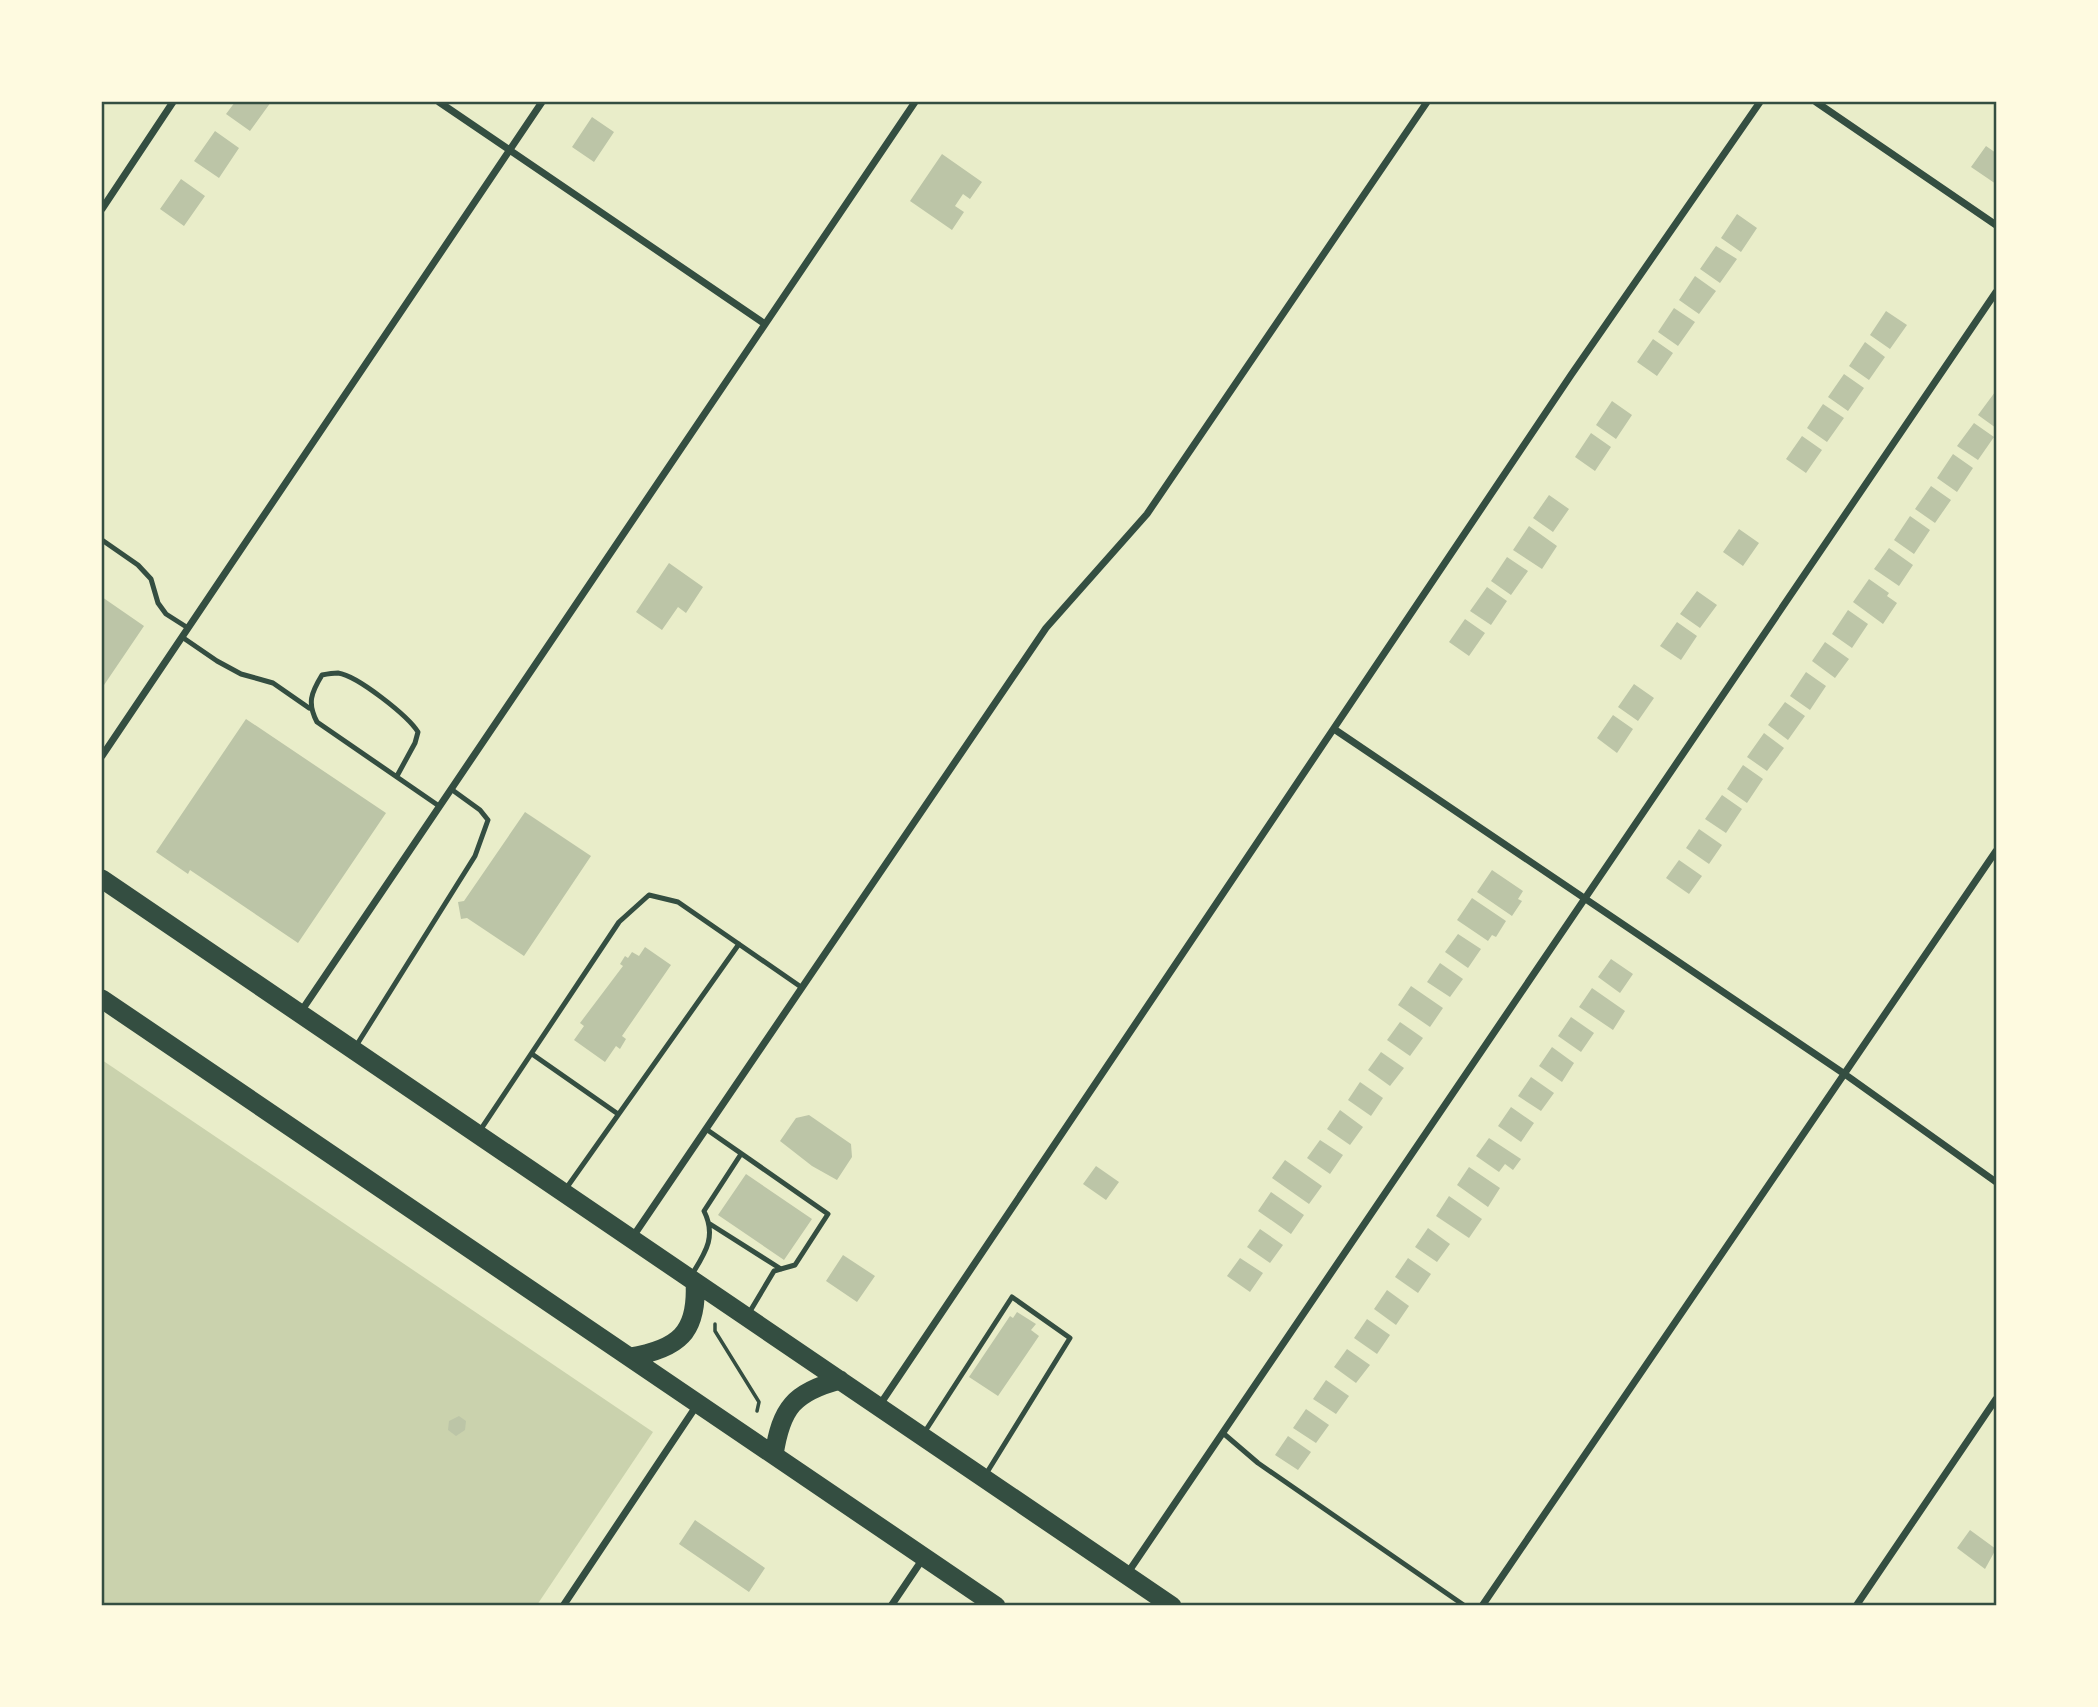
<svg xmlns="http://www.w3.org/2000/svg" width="2098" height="1707" font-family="Overpass,sans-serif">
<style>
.green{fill:#cad2ad}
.building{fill:#bcc5a7}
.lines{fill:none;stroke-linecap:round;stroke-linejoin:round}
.path{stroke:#344e41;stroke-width:3.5}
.service{stroke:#344e41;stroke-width:5}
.minor{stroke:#344e41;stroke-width:7}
.trunk{stroke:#344e41;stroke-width:19}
.neatline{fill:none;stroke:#344e41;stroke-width:2.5}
</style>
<rect width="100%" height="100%" fill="#e9edc9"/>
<path class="green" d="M102 1060 653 1432 537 1605H102Z"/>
<path class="building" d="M235 102H271L250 131 226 114Z
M592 117 614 132 594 162 572 147Z
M215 131 239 148 219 178 194 161Z
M1986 146 1996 153V184L1971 167Z
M942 154 982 182 970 199 963 194 955 206 964 212 952 230 910 201Z
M181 179 205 196 184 226 160 209Z
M1737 214 1757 228 1741 252 1721 238Z
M1716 246 1737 259 1720 283 1700 269Z
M1695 276 1716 291 1699 314 1679 300Z
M1674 308 1695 322 1678 346 1658 332Z
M1886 311 1907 325 1890 349 1870 335Z
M1653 339 1673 353 1657 376 1637 362Z
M1865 342 1885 357 1869 380 1849 366Z
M1844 374 1864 388 1848 411 1828 397Z
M1995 392 1996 393V428L1978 415Z
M1612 401 1632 415 1616 439 1596 425Z
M1823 404 1844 418 1827 442 1807 428Z
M1974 423 1994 437 1978 460 1957 446Z
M1591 433 1611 447 1595 471 1575 457Z
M1802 436 1822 450 1806 473 1786 459Z
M1953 454 1973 468 1957 492 1937 478Z
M1931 486 1951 500 1935 523 1915 509Z
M1549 495 1569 509 1553 532 1533 518Z
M1910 516 1930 530 1914 554 1894 540Z
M1529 526 1557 546 1542 569 1513 550Z
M1739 529 1759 543 1743 566 1723 552Z
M1889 548 1913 565 1899 586 1874 569Z
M1507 557 1528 571 1511 595 1491 581Z
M669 563 703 587 686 613 678 607 662 630 636 612Z
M1869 579 1889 593 1887 596 1897 603 1883 624 1853 602Z
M1487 587 1507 601 1491 625 1470 611Z
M1697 591 1717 605 1700 628 1680 614Z
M102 597 144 626 102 688Z
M1848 610 1868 624 1852 648 1832 634Z
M1465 619 1485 633 1469 656 1449 642Z
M1677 622 1697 636 1681 660 1660 646Z
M1825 642 1849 659 1835 678 1812 661Z
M1806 672 1826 686 1810 710 1790 696Z
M1634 684 1654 698 1638 721 1618 707Z
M1785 702 1805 716 1788 740 1768 725Z
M1613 715 1633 729 1617 753 1597 738Z
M246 719 386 813 298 943 190 870 188 874 156 852Z
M1764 733 1784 748 1767 771 1747 757Z
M1743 765 1763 779 1747 803 1727 789Z
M1722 795 1742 809 1726 833 1705 819Z
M525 812 591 856 524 956 467 918 461 919 458 902 464 901Z
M1699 829 1722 845 1709 864 1686 848Z
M1679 860 1702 876 1689 894 1666 878Z
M1492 870 1523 891 1518 899 1522 901 1512 916 1477 892Z
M1472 898 1506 921 1496 937 1492 935 1488 941 1457 920Z
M1458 934 1481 949 1468 968 1445 952Z
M645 947 671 965 622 1036 626 1039 620 1049 616 1046 605 1062 574 1040 584 1026 580 1023 623 966 620 964 625 956 628 958 632 952 639 956Z
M1611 959 1633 974 1620 993 1598 977Z
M1440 963 1463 979 1450 997 1427 982Z
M1411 986 1443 1008 1430 1027 1398 1005Z
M1592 988 1625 1011 1613 1030 1579 1007Z
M1571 1017 1594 1033 1581 1052 1558 1036Z
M1400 1022 1423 1038 1410 1056 1387 1040Z
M1552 1047 1574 1063 1562 1082 1539 1066Z
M1381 1052 1404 1068 1390 1086 1368 1070Z
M1531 1077 1554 1093 1541 1111 1518 1096Z
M1360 1082 1383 1098 1371 1116 1348 1100Z
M1511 1107 1534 1123 1521 1142 1498 1126Z
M1340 1110 1363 1127 1350 1145 1327 1129Z
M809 1115 851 1144 852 1157 837 1180 812 1166 780 1141 796 1118Z
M1489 1138 1521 1159 1513 1170 1505 1164 1499 1172 1476 1156Z
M1320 1140 1343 1155 1330 1174 1307 1158Z
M1285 1160 1322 1186 1309 1204 1272 1178Z
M1096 1166 1119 1182 1106 1200 1083 1184Z
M1469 1167 1500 1188 1488 1207 1457 1185Z
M746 1174 812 1219 784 1260 718 1215Z
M1271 1192 1304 1215 1291 1234 1258 1211Z
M1449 1196 1482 1219 1469 1238 1436 1216Z
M1428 1228 1450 1244 1437 1262 1415 1247Z
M1260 1229 1283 1245 1270 1263 1247 1247Z
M843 1255 875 1276 857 1302 826 1281Z
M1240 1258 1263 1273 1250 1292 1227 1276Z
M1408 1258 1431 1274 1418 1293 1395 1277Z
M1387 1290 1409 1306 1396 1325 1374 1309Z
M1017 1312 1036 1324 1031 1330 1039 1336 998 1396 969 1377 1010 1316 1013 1318Z
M1367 1319 1390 1335 1377 1354 1354 1338Z
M1347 1349 1370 1365 1356 1383 1334 1367Z
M1326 1380 1349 1396 1336 1414 1313 1399Z
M1306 1409 1329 1425 1316 1443 1293 1428Z
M459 1416 466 1421 465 1430 456 1436 448 1430 449 1421Z
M1288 1436 1311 1452 1298 1470 1275 1455Z
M695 1520 765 1568 749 1592 679 1544Z
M1970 1530 1996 1549 1985 1569 1957 1548Z"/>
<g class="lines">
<path class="path" d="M715 1324V1331L759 1402 757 1411"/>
<path class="service" d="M102 540 138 565 151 579 158 603 166 614 188 628
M182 637 217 661 241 674 273 683 309 708
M397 776 415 743 418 732C408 716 358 676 338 673 334 673 327 674 322 675 311 693 307 703 317 722L439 806
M356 1046 475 856 488 820 480 810 451 789
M532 1054 618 1114
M706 1129 828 1214 795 1265 774 1271 749 1313
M479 1132 619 922 649 895 678 902 801 987
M565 1190 739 944
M710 1224 781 1269
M691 1276C705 1253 717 1237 704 1211L741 1154
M924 1433 1012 1297 1070 1338 986 1474
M1223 1433 1258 1463 1465 1606"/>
<path class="minor" d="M439 102 765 324
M1816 102 1996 225
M102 209 173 102
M1334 729 1846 1075 1996 1182
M102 756 542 102
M300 1013 915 102
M632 1238 1046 628 1147 514 1427 102
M879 1406 1571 375 1760 102
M1127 1574 1996 292
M563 1606 697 1405
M891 1606 924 1557
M1482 1606 1996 851
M1856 1606 1996 1399"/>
<path class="trunk" d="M102 879 1172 1606
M102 999 996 1606
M630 1357C678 1349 698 1333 695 1282
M774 1455C781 1408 794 1392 840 1380"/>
</g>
<rect width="2098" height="1707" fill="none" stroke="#fefae0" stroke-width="206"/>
<rect x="103" y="103" width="1892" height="1501" class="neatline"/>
</svg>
